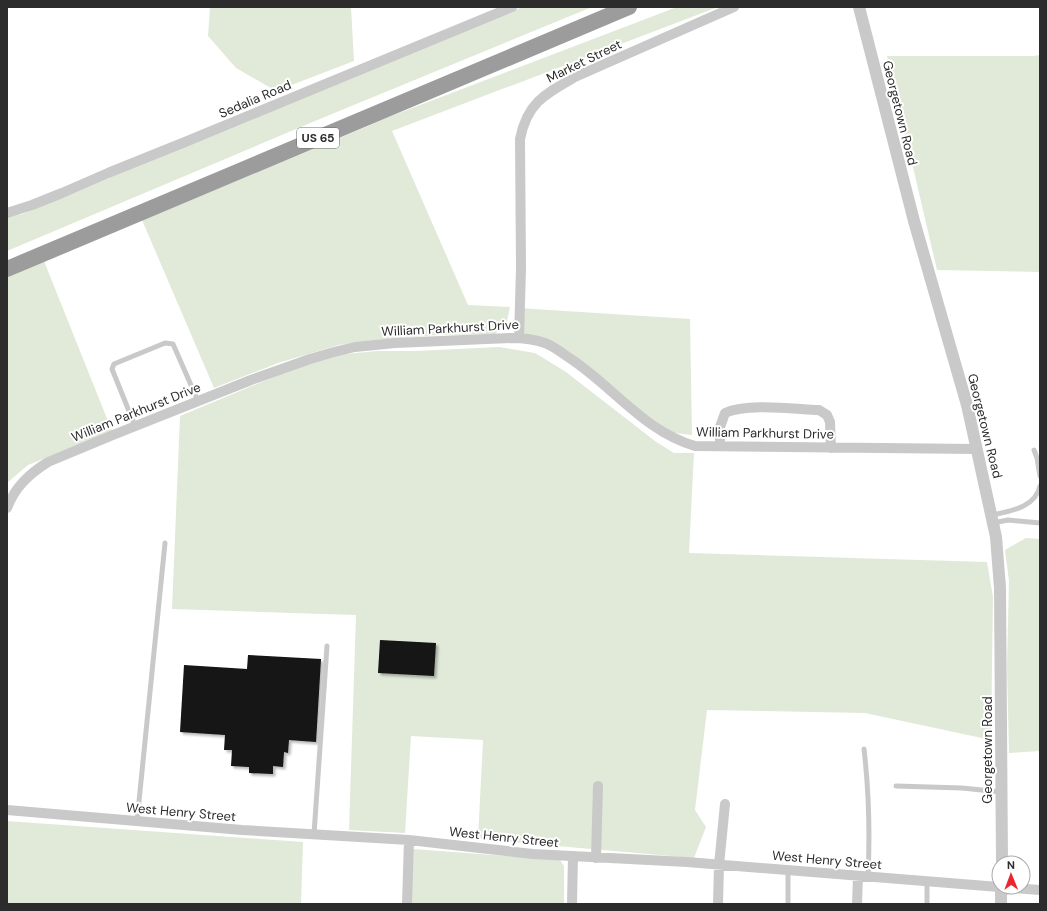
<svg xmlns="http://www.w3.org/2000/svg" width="1047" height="911" font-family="'DM Sans',sans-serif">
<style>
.green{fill:#e1ead8}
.building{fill:#131313;filter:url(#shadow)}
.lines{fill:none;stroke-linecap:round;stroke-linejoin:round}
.service{stroke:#c9c9c9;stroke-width:5}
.minor{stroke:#c9c9c9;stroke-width:10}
.tertiary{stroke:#c9c9c9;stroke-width:12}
.trunk{stroke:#9c9c9c;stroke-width:16}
.labels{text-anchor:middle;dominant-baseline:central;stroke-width:4;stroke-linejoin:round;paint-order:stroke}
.shield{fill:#fff;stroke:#6b6b6b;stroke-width:1}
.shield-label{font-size:12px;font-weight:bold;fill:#2c2c2c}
.street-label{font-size:13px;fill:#2c2c2c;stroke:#fff}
</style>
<defs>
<filter id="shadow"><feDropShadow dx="2.5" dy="2.5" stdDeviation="1" flood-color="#0004"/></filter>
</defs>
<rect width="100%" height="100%" fill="#fff"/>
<path class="green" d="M210 7H351L354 61 276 91 236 68 208 36Z
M522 7H592L315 121 7 251V217L22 214Z
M677 7H718L392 131 468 305 510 307 506 325 495 334 438 335 375 340 339 345 278 363 214 388 142 220 366 127 386 118Z
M1040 55V272L937 270 887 56H1033Z
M44 261 112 431 28 465 7 483V276Z
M519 308 690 319 692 435 674 433 652 424 585 365 526 337 520 325Z
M499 347 535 353 566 372 655 441 674 453H694L689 553 987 562 993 597 991 740 865 713 707 710 695 810 706 827 694 858 478 839 483 740 411 736 405 833 349 830 356 615 172 609 180 416 288 371 335 355 377 351H415Z
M1026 538 1040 539V751L1009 753 1007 667 1009 581 1005 550Z
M7 821 303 842 301 904H7Z
M413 849 560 860 564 866V904H407Z"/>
<path class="building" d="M380 640 436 643 434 676 378 673Z
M248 655 321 659 316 742 289 740 288 753 284 752 283 767 273 766V774L249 773V767L231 766 232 750H224L225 735 180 732 184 665 247 669Z"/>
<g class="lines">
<path class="service" d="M135 426 112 369 114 364 165 343 173 344 198 401
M1034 450 1037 458 1040 476
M992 515C1010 511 1035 508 1040 486
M993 523 1008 520 1040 523
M864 749C869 792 870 834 868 877
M896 786 962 788 1001 792
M137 821 165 543
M314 834 327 646
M788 904V870
M927 904V881"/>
<path class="minor" d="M7 213 32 205 62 193 108 173 185 142 512 7
M519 338 521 268 520 139C527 103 545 94 575 77L734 7
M720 446V427L725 413C748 403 793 409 819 410L827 415 830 422 831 448
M7 508C15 487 29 474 48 462L113 435 251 380 310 359 334 352 355 347 395 343 511 338C523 338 534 339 545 343 553 346 561 352 568 357 612 385 643 431 695 446L976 449
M7 810 242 830 409 840 533 854 687 862 999 887
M596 858 598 786
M1000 887 1040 890
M407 904 409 840
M572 904 573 856
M718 904 719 865 725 804
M857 904 858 876"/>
<path class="tertiary" d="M859 7 914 221 967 405 996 537 1000 588 1002 863
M1001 904V887"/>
<path class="trunk" d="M7 269 629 7"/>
</g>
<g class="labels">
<rect class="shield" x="297" y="128" width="42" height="20" rx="3"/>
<g class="shield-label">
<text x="318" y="138">US 65</text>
</g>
<g class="street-label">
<text transform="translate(584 61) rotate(-26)">Market Street</text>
<text transform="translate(255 99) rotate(-23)">Sedalia Road</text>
<text transform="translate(900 113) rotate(76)">Georgetown Road</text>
<text transform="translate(450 328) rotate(-3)">William Parkhurst Drive</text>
<text transform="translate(136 412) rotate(-22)">William Parkhurst Drive</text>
<text transform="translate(985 426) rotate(76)">Georgetown Road</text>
<text transform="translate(765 433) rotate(1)">William Parkhurst Drive</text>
<text transform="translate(987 750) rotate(-90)">Georgetown Road</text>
<text transform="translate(181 812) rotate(5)">West Henry Street</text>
<text transform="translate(504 837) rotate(6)">West Henry Street</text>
<text transform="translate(827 860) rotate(5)">West Henry Street</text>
</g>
</g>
<rect width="1047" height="911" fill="none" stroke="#2c2c2c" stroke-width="16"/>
<g transform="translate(1011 875) rotate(359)"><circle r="19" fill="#ffffff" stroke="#ababab"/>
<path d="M0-3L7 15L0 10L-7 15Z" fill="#e9272c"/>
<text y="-6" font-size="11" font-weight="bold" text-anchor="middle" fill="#2c2c2c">N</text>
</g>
</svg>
